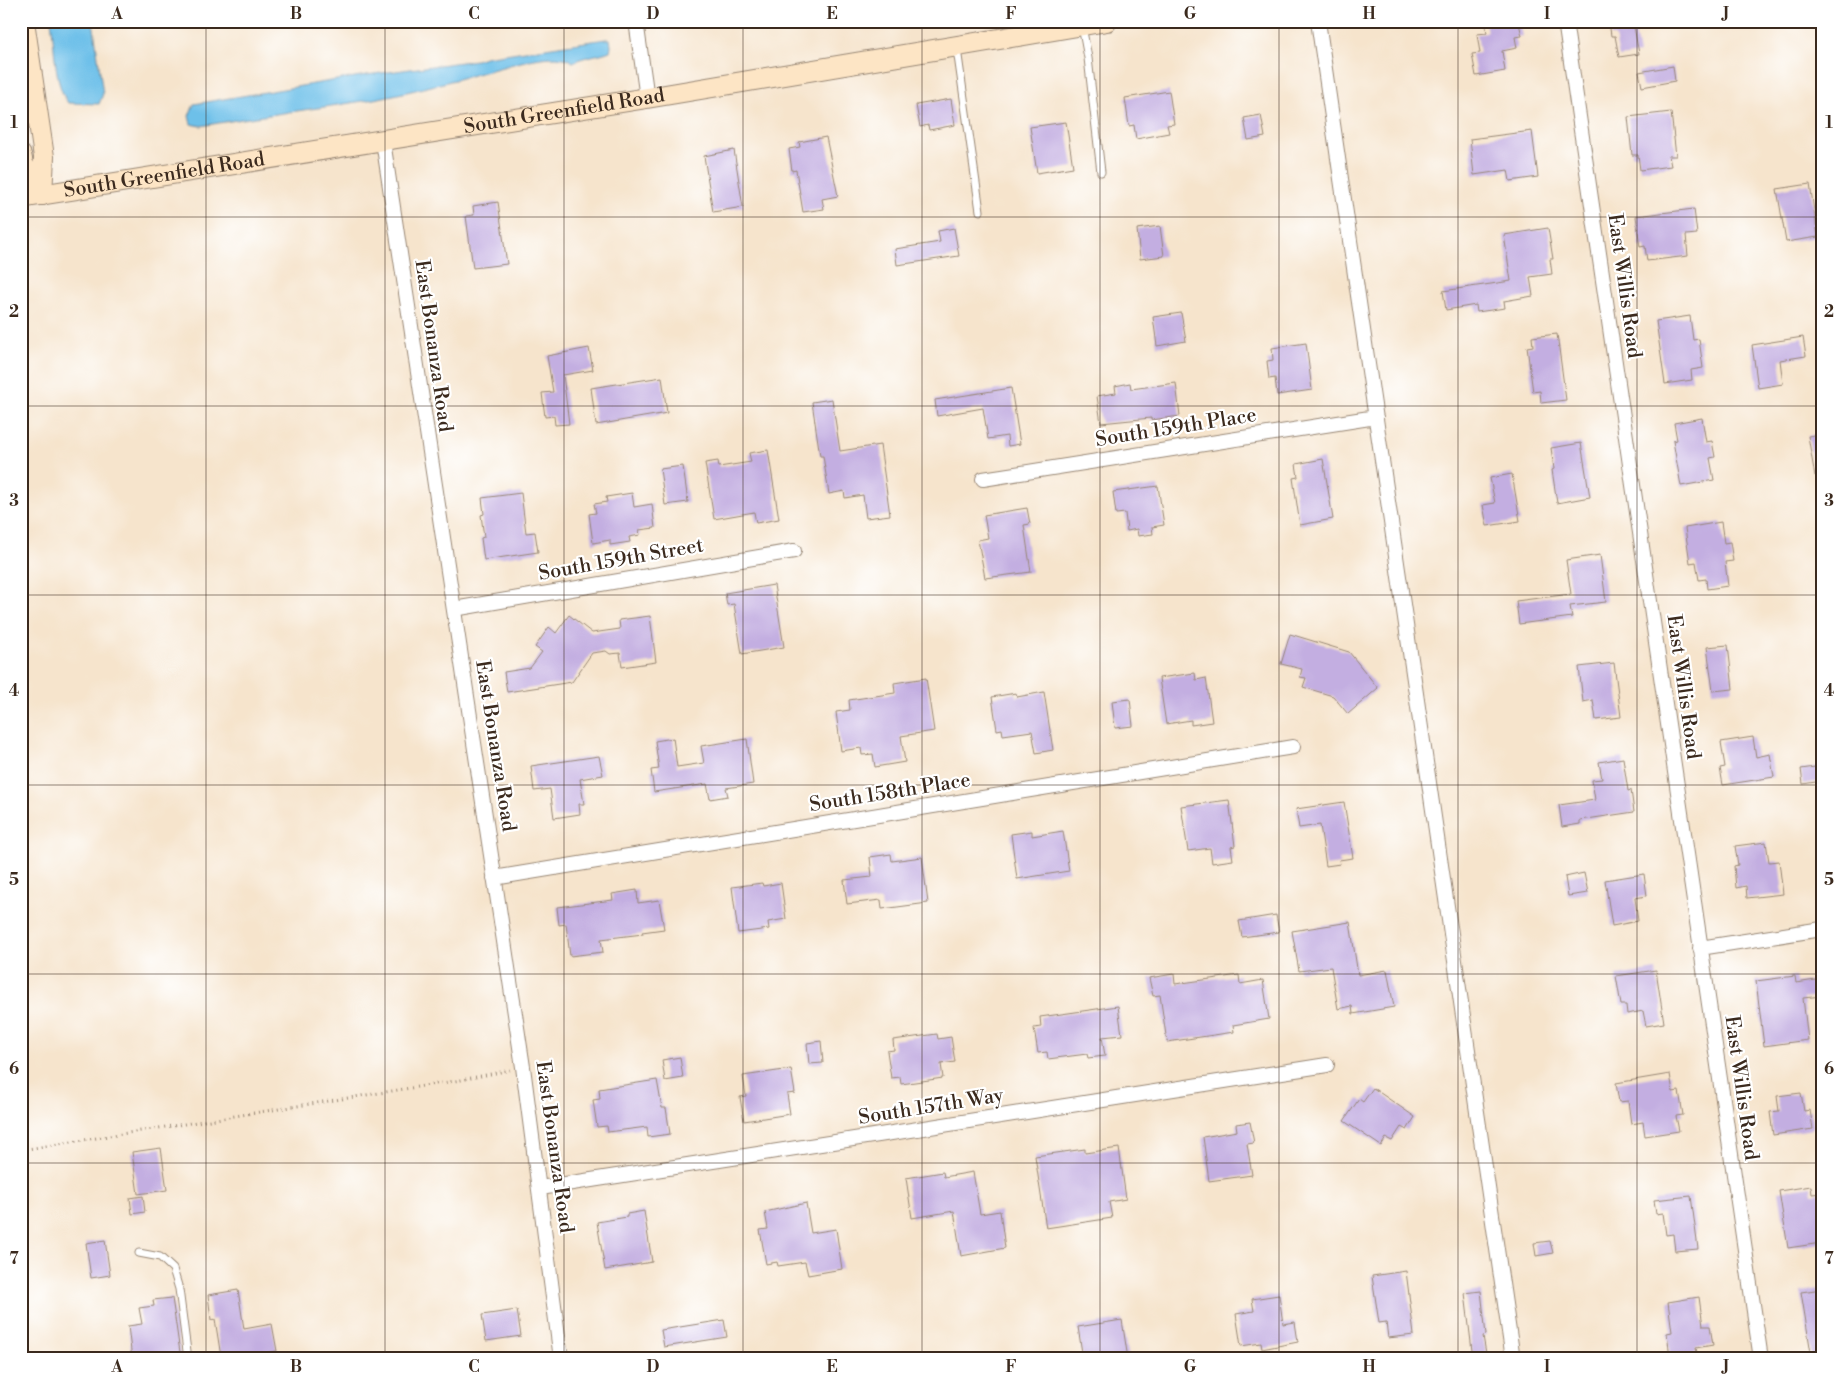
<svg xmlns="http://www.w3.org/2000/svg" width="1843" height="1380" font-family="'Libre Bodoni',serif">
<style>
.water{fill:#6dc0e9;stroke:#547584}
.building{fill:#c3aee1}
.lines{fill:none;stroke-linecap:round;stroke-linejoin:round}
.lane-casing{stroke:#988775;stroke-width:9}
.street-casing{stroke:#988775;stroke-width:16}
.secondary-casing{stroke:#988775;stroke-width:22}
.path{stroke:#988775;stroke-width:3;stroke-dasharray:1 4;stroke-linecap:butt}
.lane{stroke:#fff;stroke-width:7}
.street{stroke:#fff;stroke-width:14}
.secondary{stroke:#fde5c5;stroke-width:20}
.grid{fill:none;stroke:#3b2a1e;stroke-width:1;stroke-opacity:0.55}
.labels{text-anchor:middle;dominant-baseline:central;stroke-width:4.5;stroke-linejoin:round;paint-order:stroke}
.street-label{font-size:20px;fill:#3b2a1e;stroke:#fff}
.neatline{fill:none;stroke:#3b2a1e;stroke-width:2}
.grid-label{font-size:16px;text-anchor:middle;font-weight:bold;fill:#3b2a1e}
</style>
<rect width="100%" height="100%" fill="#fff"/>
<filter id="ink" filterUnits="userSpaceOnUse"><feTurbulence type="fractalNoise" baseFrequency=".02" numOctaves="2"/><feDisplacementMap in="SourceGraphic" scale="10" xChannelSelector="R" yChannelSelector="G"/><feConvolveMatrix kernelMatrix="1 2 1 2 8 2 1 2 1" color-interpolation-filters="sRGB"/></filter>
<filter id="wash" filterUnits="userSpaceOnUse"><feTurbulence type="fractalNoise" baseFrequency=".0096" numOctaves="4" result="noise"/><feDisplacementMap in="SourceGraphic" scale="20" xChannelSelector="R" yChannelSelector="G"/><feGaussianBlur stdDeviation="1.12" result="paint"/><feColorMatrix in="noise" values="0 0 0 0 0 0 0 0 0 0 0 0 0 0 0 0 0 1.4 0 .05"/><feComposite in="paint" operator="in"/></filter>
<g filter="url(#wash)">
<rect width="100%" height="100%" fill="#f6e4cc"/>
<path class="water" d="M51 21H93L103 94 99 104 68 103C54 84 55 46 51 21Z
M606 39H610L611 46 610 51C597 56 585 56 573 62 556 50 518 63 499 68 454 80 409 93 363 101 309 110 255 116 201 126L191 124 189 116 194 104 367 75 476 60 485 57Z"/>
<g id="blocks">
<path class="building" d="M1485 21H1513V24L1519 23 1522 36 1515 37 1517 48 1502 51 1505 71 1476 76 1472 54 1480 53 1477 34 1487 33Z
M1609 21H1633L1639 54 1619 57 1615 36H1611Z
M1673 66 1675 81 1642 87 1639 72Z
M1169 91 1174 124 1167 125 1169 133 1136 139 1134 125 1129 126 1125 98Z
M951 99 955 125 929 130 928 125 920 127 916 105Z
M1671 112 1676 156H1669L1671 166 1640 170 1638 155H1632L1628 117Z
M1261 115 1265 137 1248 140 1244 118Z
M1066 122 1073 167 1037 173 1030 127Z
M1532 131 1538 177 1510 181 1508 170 1474 175 1470 139Z
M826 137 838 196 822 199 824 209 803 212 796 170 792 171 789 149 800 147 799 142Z
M734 150 743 207 713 212 704 156Z
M1810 184 1818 237 1786 242 1777 189Z
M498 202 507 264 473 268 466 216 474 215 473 206Z
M1694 209 1697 234 1686 235 1688 256 1647 261 1645 246 1640 247 1636 216Z
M1160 226 1164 256 1140 259 1137 229Z
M954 228 959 256 897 265 895 249 940 242 938 231Z
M1548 228 1553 259H1550L1552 274 1530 277 1533 296 1504 301 1505 308 1477 312 1476 305 1446 310 1443 291 1511 281 1504 235Z
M1181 313 1186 341 1157 346 1153 317Z
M1690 316 1693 340 1699 339 1703 368 1691 370 1692 380 1665 384 1656 321Z
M1557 334 1566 400 1541 403 1540 391 1533 392 1527 347 1533 346 1532 337Z
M1803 337 1806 356 1780 360 1783 384 1758 388 1752 345Z
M1306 343 1312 390 1277 395 1275 378 1269 379 1267 361 1273 360 1272 348Z
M589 348 593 370 563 375 569 424 555 425 554 416 545 417 542 393 553 392 547 356Z
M662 377 667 413 596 425 591 388Z
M1130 383 1131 389 1176 383 1180 416 1151 420V418L1101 423 1097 396 1116 393 1115 386Z
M1011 388 1020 444 1008 446 1007 436 988 439 983 408 937 416 935 400Z
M832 399 840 451 880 445 890 515 866 518 863 495 845 498 844 491 829 494 823 456H820L812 402Z
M1702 418 1706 442 1712 441 1715 457 1710 458 1714 480 1681 486 1673 441 1677 440 1674 423Z
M1822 434V475L1815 476 1808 436Z
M1581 443 1590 497 1557 503 1552 470 1554 469 1551 448Z
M768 450 779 519 756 523 754 512 714 519 705 463 718 461 719 467 751 462 749 453Z
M1323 459 1333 519 1300 525 1293 478 1298 477 1296 464Z
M683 466 688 502 665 505 660 469Z
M1512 474 1520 521 1487 526 1483 505 1495 503 1490 478Z
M1158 486 1164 525 1152 527 1153 534 1138 536 1137 529 1127 531 1125 513 1116 514 1113 492Z
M521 493 526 533 535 532 538 552 484 560 481 538 484 537 481 515 484 514 482 498Z
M632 493 634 507 652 504 655 528 639 530 640 535 629 537 630 542 610 545V540L593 543 589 514 596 513 594 504 607 502 606 497Z
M1027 508 1030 524 1024 525 1031 572 985 578 978 540 988 538 984 515Z
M1721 522 1724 543 1730 542 1733 561 1725 562 1728 586 1707 589 1706 579 1699 580 1696 562 1690 563 1685 528Z
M1600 555 1606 602 1570 606 1572 617 1519 624 1516 601 1571 594 1566 560Z
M774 585 784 647 742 654 734 604 727 605 725 593Z
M569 615 592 633 620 629 619 620 650 616 656 662 622 667 620 653 610 654 606 651 592 653 572 682 507 692 504 672 530 668 542 652 535 647 549 627 556 633Z
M1290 634 1349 652 1378 688 1348 714 1333 696 1303 687 1306 678 1300 677 1302 669 1281 664Z
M1728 645 1733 689 1713 691 1707 647Z
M1614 663 1621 717 1596 720 1593 700 1583 702 1579 667Z
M1195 673 1196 680 1206 678 1212 722 1191 725V720L1166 724 1159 678Z
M926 678 934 731 901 736 905 762 875 767 873 754 862 755 861 748 841 751 836 712 850 710 849 700 895 693 894 683Z
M1044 692 1053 750 1036 753 1032 731 1003 735 1002 729 997 730 992 697 1016 693 1017 697Z
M1130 699 1133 726 1115 728 1112 701Z
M1753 737 1756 757 1770 754 1774 777 1723 785 1720 768 1725 767 1721 742Z
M673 738 677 767 704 763 701 746 747 739 753 784 726 788 728 796 710 799 707 784 654 792 651 770 659 769 655 741Z
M599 756 603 775 580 779 584 804H579L580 814 554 818 550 789 534 791 531 766Z
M1623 758 1628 791 1631 790 1634 812 1580 820V824L1562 827 1559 805 1595 800 1592 780 1602 779 1599 762Z
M1822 766V781L1803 784 1801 769Z
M1229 800 1235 846 1231 847 1233 860 1212 863 1210 848 1188 851 1181 806Z
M1344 802 1353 858 1339 860 1340 864 1326 866 1320 825 1299 828 1296 809Z
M1032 831V836L1063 831 1069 871 1017 879 1011 834Z
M1766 842 1769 862 1779 861 1783 894 1747 898 1746 886 1736 888 1734 866 1738 865 1735 846Z
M891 854 892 861 922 857 928 903 882 909 881 900 847 904 844 880 872 877 870 857Z
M1584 873 1588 893 1568 896 1565 877Z
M1644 874 1647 896 1635 898 1638 921 1612 926 1605 880Z
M762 883 763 886 781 883 786 919 768 922 769 929 738 933 732 887Z
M637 890 638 903 659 900 664 929 642 932 643 934 601 939 603 952 570 956 566 924 559 925 557 907 613 900 612 894Z
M1276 915 1279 932 1242 937 1239 921Z
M1350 922 1358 975 1387 970 1394 1007 1353 1014 1352 1006 1338 1009 1331 967 1299 971 1292 931Z
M1656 970 1664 1023 1646 1026 1643 1011 1627 1014 1626 1005H1621L1616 976Z
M1174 974 1175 984 1239 975 1240 984 1263 980 1269 1019 1233 1025 1234 1032 1167 1042 1160 995 1153 996 1149 978Z
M1795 976 1796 983 1822 979V996L1803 998 1808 1040 1764 1046 1756 981Z
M1118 1006 1122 1035 1102 1037 1105 1056 1088 1058 1087 1054 1048 1059 1047 1052 1038 1053 1034 1028 1041 1027 1040 1017Z
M937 1034 938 1039 951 1037 955 1062 941 1064 943 1078 901 1084 900 1077 891 1078 887 1051 894 1050 893 1040Z
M821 1041 823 1063 809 1064 807 1043Z
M680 1057 683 1078 665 1081 662 1060Z
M791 1069 795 1093 787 1094 790 1114 744 1121 740 1097 746 1096 743 1076Z
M1670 1074 1673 1092 1679 1091 1683 1115 1676 1116 1679 1131 1645 1136 1643 1122 1631 1124 1628 1101 1619 1102 1616 1083Z
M657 1080 662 1108H666L670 1134 648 1137 647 1127 608 1132 607 1126 597 1127 593 1100 600 1099 599 1089Z
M1373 1088 1415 1117 1407 1130 1401 1127 1392 1141 1386 1138 1381 1146 1344 1121 1359 1099 1363 1102Z
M1801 1093 1804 1111 1810 1110 1813 1129 1773 1135 1770 1112 1779 1111 1777 1096Z
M1250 1122 1254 1143 1247 1144 1252 1175 1209 1181 1203 1137 1237 1131 1236 1124Z
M161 1148 167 1190 138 1194 132 1152Z
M1119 1148 1126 1199 1109 1202 1112 1218 1046 1228 1035 1156 1085 1149V1153Z
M943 1172 944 1177 973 1172 980 1214 1000 1211 1005 1248 961 1256 954 1211 912 1218 906 1178Z
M1811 1186 1812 1194 1822 1193V1229H1819L1821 1243 1788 1248 1779 1191Z
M143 1196 145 1212 132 1214 130 1198Z
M1691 1196 1698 1249 1675 1251 1673 1234 1666 1235 1663 1213 1656 1214 1654 1200Z
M806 1203 811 1233 836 1229 842 1269 808 1275 805 1262 778 1266 777 1262 766 1264 760 1230 768 1229 765 1212Z
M644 1211 652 1262 605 1270 597 1222 627 1217V1214Z
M105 1240 110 1275 91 1278 86 1243Z
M1550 1241 1553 1253 1536 1256 1534 1243Z
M1406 1271 1414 1335 1388 1338 1386 1322 1379 1323 1372 1276Z
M1822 1289V1359H1812L1801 1292Z
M238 1290 244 1329 272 1324 277 1351 239 1357 238 1354 221 1357 215 1319 211 1320 208 1295Z
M1481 1291 1486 1335 1483 1336 1487 1359H1473L1465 1293Z
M1279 1295 1283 1324 1295 1322 1298 1342 1262 1349 1261 1343 1241 1346 1236 1314 1254 1311 1252 1299Z
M1699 1297 1703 1326H1710L1713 1345 1696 1348 1697 1353 1670 1357 1667 1333 1672 1332 1668 1302Z
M172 1298 181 1359H132L128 1326 142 1324 139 1308 154 1306 153 1300Z
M517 1310 521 1336 486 1341 482 1315Z
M724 1320 727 1337 664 1347 661 1330Z
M1122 1320 1128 1359H1083L1078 1327Z"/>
</g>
</g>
<g filter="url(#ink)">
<use href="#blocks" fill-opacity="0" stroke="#988775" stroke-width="1"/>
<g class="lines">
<defs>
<path id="lane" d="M1082 26 1088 58 1101 172
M957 49 980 211
M139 1253 160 1257 173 1269 179 1289 188 1359"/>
<path id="street" d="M636 21 647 98
M1318 21 1513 1359
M1565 21 1761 1359
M383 141 523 1067 561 1359
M983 479 1376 417
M454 609 794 551
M494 878 1293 747
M1700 948 1822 929
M540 1188 1327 1065"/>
<g id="secondary">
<path d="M24 21 44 157 42 195"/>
<path d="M21 155 23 164 42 195"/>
<path id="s1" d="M21 198 647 98 1107 21"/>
</g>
</defs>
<use href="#lane" class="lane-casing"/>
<use href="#street" class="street-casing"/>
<use href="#secondary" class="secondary-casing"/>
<path class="path" d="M21 1150 461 1080 510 1070"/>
<use href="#lane" class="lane"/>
<use href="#street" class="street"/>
<use href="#secondary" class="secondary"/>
</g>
</g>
<path class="grid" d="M206 21V1359M385 21V1359M564 21V1359M743 21V1359M922 21V1359M1100 21V1359M1279 21V1359M1458 21V1359M1637 21V1359M21 217H1822M21 406H1822M21 595H1822M21 785H1822M21 974H1822M21 1163H1822"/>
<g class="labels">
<g class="street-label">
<text stroke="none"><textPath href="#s1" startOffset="550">South Greenfield Road</textPath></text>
<text stroke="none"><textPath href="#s1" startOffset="145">South Greenfield Road</textPath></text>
<text transform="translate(1624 286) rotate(82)">East Willis Road</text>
<text transform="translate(433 346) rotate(82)">East Bonanza Road</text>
<text transform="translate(1176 428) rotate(-9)">South 159th Place</text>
<text transform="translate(621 560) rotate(-10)">South 159th Street</text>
<text transform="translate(1683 687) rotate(82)">East Willis Road</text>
<text transform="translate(495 746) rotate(81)">East Bonanza Road</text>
<text transform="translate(890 793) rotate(-9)">South 158th Place</text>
<text transform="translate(1741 1088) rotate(82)">East Willis Road</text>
<text transform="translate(931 1107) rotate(-9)">South 157th Way</text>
<text transform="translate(554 1147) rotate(82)">East Bonanza Road</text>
</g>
</g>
<rect width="1843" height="1380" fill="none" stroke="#fff" stroke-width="55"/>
<rect x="28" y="28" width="1788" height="1324" class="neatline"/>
<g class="grid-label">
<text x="117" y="19">A</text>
<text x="296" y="19">B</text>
<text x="474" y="19">C</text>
<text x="653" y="19">D</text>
<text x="832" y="19">E</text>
<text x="1011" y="19">F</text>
<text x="1190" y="19">G</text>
<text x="1369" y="19">H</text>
<text x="1547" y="19">I</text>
<text x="1726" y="19">J</text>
<text x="14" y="128">1</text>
<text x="1829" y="128">1</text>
<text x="14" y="317">2</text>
<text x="1829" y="317">2</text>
<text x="14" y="506">3</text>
<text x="1829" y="506">3</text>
<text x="14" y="696">4</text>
<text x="1829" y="696">4</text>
<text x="14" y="885">5</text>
<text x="1829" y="885">5</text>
<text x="14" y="1074">6</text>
<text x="1829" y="1074">6</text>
<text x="14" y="1264">7</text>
<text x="1829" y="1264">7</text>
<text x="117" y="1372">A</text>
<text x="296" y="1372">B</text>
<text x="474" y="1372">C</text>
<text x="653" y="1372">D</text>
<text x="832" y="1372">E</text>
<text x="1011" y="1372">F</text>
<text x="1190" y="1372">G</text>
<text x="1369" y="1372">H</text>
<text x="1547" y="1372">I</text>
<text x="1726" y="1372">J</text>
</g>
</svg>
